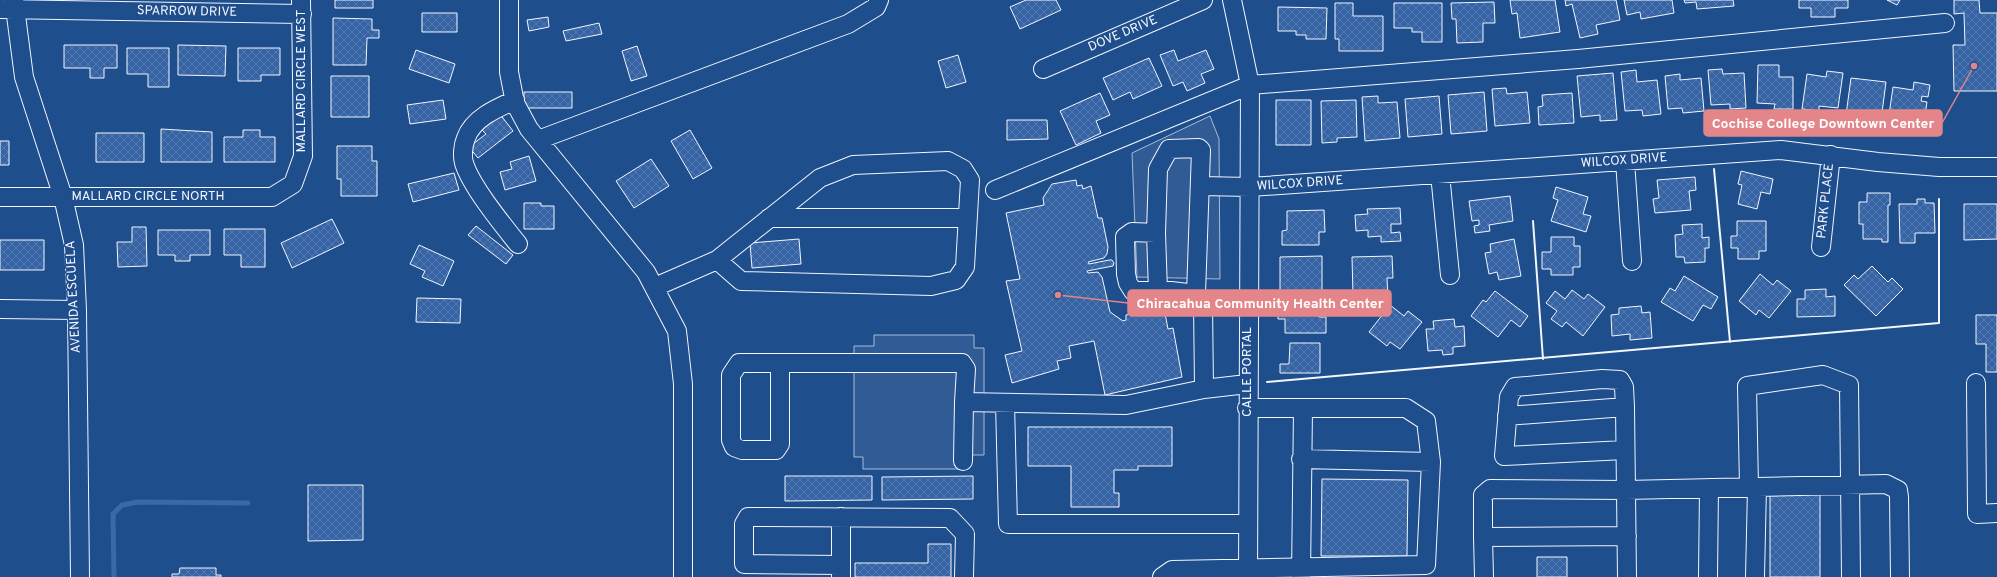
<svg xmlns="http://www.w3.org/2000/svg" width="1997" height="577" font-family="Overpass,sans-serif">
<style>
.parking{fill:#305b95;stroke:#a8bbd7}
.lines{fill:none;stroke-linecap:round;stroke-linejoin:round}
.stream{stroke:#3b69a3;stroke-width:5}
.building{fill:url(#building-cross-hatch);stroke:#f2f6ff}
.minor-casing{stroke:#f2f6ff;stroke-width:20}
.minor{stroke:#1f4e8c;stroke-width:18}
.wall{stroke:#f2f6ff;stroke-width:2}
.labels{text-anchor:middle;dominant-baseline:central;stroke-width:3;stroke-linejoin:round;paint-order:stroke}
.street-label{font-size:13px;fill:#f2f6ff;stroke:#1f4e8c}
.leader{fill:none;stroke:#e38589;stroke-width:1.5}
.callout-dot{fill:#e38589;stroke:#1f4e8c;stroke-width:1.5}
.callout{fill:#e38589;stroke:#e38589;stroke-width:1.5}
.callout-label{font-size:14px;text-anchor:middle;font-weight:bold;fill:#fff}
</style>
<defs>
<pattern id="building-cross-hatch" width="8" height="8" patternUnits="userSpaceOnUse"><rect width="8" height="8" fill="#3563a3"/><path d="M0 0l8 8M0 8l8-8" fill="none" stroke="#537ab1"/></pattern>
</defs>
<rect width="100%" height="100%" fill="#1f4e8c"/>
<path class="parking" d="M1210 116 1219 139 1220 279 1137 277 1132 153Z
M874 335H974V348H984V455H965V469H863V457H854V346H874Z"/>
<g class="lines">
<path class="stream" d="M114 577 113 514 122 505 138 502 248 503"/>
</g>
<path class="building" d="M335 0H373V8H335Z
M1026 0H1056L1061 10 1020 29 1010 7Z
M1510 0H1555L1560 32 1520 38 1517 13 1512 14Z
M1565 0H1616L1620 20 1596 25 1598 34 1580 38 1572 4 1566 6Z
M1624 0H1672L1674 13 1641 19 1640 12 1627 15Z
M1684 0H1733L1734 6 1697 9 1696 2 1685 3Z
M1799 0H1848V8H1835V17H1811V8H1799Z
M1887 0H1900L1897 5Z
M1954 0H1979L1980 13H1997V91H1954L1953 45H1965L1964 13 1954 14Z
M1494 2 1495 23H1483V42L1457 43 1456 19H1452L1451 3Z
M1335 3H1353V16H1383V51H1339V39H1335Z
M1394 3H1442V42H1422V32H1412V28H1394Z
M1278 7 1327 8 1326 39H1306V35H1296V31H1278Z
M422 13H457V32H422Z
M548 17 549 27 529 31 527 20Z
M333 18 372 19V30H379V38H367L366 65H333Z
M599 23 602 34 566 41 563 31Z
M64 45H117V68H104V78H90V68H64Z
M178 45 226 46 225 76 178 75Z
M637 46 647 76 631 81 622 51Z
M127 48H169V87H148V74H127Z
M238 48H280V75H261V81H238Z
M416 50 455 64 449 83 409 69Z
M1174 50 1178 61 1206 50 1214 69 1201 74 1205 83 1187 91 1183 82 1173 86 1160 55Z
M958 55 966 82 946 88 938 61Z
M1149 58 1162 86 1133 99 1130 92 1113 100 1103 78Z
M1758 65H1779V77H1793V109H1774L1775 104 1757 103Z
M1722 69 1723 74 1744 73 1746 108 1730 109V104L1711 105 1708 70Z
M1636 70 1637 82 1657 80 1661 114 1643 116 1642 110 1625 111 1621 72Z
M1827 71 1843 73 1838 108 1819 106V111L1802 109 1807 74 1826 77Z
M1613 73 1617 120 1600 121V115L1581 117 1577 76Z
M1680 74V80L1701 78 1704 111 1683 113 1682 108 1668 109 1665 76Z
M331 76H369V117H331Z
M1851 78 1886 82 1881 120 1846 115Z
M1914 82 1930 85 1928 97 1922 96 1921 101 1927 102 1924 122 1906 119 1905 124 1888 122 1893 87 1913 90Z
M1506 88 1507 94 1527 92 1530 123 1495 126 1492 89Z
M524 92H572V108H524Z
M1484 92 1487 131 1451 134 1448 95Z
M1100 93 1110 115 1096 121 1101 133 1076 145 1060 111Z
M1572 93 1574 123 1539 125 1538 107 1543 106 1542 95Z
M1378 96V103L1397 102 1400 138 1365 141 1362 97Z
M1439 96 1442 134 1408 137 1405 99Z
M443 100 446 119 410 124 407 105Z
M1276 100H1311V145H1276Z
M1356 100 1357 137 1337 138V142L1322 143 1321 101Z
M499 113 513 131 478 158 469 147 486 134 480 128Z
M1007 120H1047L1048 139 1007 140Z
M161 129 212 132V162H161Z
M243 130H260V137H275V162H224V137H243Z
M690 130 712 168 693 179 671 141Z
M96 133H144V162H96Z
M0 141H9V165H0Z
M337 146H372V161H377V196H341V179H337Z
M529 156 536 181 505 190 500 172 512 169 510 162Z
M651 159 669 186 634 208 616 181Z
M1741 171 1773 179 1770 194 1761 192 1757 209 1738 204 1742 185 1738 184Z
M454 173 459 190 413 202 408 184Z
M1695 177 1696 190 1689 191 1691 210 1655 213 1653 199 1659 198 1657 180Z
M1076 180 1077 186 1082 185 1083 189 1091 186 1098 218H1102L1108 247 1107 254 1104 258 1088 262 1089 264 1109 260H1112L1114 263 1113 266 1087 271 1088 273 1098 272 1102 277 1110 312 1123 321 1126 320V315L1164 308 1168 329 1173 328 1182 377 1105 395 1094 341 1069 346 1071 358 1057 361 1059 369 1012 383 1005 355 1022 351 1006 281 1020 279 1006 213 1044 205 1043 198 1052 184Z
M1556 187 1588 197 1583 214 1591 216 1586 232 1551 221 1558 200 1553 198Z
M1867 193H1890V205H1888V242H1882V239H1863V224H1859V202H1867Z
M1510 196 1513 221 1489 225 1490 231 1475 233 1474 226 1479 225V220L1472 221 1469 201Z
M1917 199H1925V203H1934L1935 233H1915V243H1900L1899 204H1917Z
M524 203H541V206H554V229H524Z
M1964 204H1997V239L1964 240Z
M1400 208 1401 224H1391V233L1400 232 1401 241 1381 242V236L1368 237V230L1356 231 1355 215 1368 214 1367 209Z
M1324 210 1325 232H1319V245H1282V231L1287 230V211Z
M332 219 344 243 292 268 281 243Z
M1737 221H1766V251H1759V259H1738V248H1731V236H1737Z
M1702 224V238L1709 237V248H1705V262L1685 263 1684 257H1676L1675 235 1683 234 1682 225Z
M476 226 513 255 506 264 468 235Z
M132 227H146L147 266 118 267 117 242H132Z
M224 229H265V267H241V255H224Z
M158 230H210V255H190V261H175V255H158Z
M1551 237H1574V246H1580V267H1573V275H1551V269H1542V252H1551Z
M799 239 801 264 752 268 750 243Z
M1514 239 1521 276 1499 280 1497 272 1489 274 1485 253 1491 252 1490 244Z
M0 240H44V270H0Z
M419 245 454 261 443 286 422 277 425 271 410 264Z
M1322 256V291H1280V257Z
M1392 256 1393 278H1387L1388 299H1367V295H1353L1352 257Z
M1872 266 1888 282 1892 278 1903 289 1876 316 1844 285 1854 275 1858 279Z
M1760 274 1773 285 1777 280 1791 291 1769 318 1759 310 1756 315 1739 301Z
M1684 276 1718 297 1711 309 1703 305 1693 321 1661 302 1670 288 1675 291Z
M1826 289V297L1835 296V316L1797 317V299H1805V290Z
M1572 290 1584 299 1588 294 1605 307 1583 336 1566 322 1562 327 1551 319 1557 311 1546 303 1555 291 1565 299Z
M1495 291 1528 316 1520 327 1511 320 1498 337 1471 316 1483 300 1486 302Z
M417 298 461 299 460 323 416 322Z
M1278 299H1319V317H1326V333H1285V319H1278Z
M1390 305 1404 316 1408 311 1422 322 1400 349 1390 342 1387 346 1369 332Z
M1641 306 1642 313 1650 312 1652 338 1630 340V334L1612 336 1611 315 1619 314V308Z
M1976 315H1997V372H1986V344H1976Z
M1454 319 1455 327 1464 326 1465 346 1453 347V354L1443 355 1442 350 1428 351 1426 329H1434L1433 321Z
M1290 343H1320V373H1280V364H1289Z
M1028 427H1172V466H1138V470H1114V493H1119V507H1071V466H1028Z
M785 476H872V500L785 501Z
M973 476V499L882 500V477Z
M1322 479 1408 480 1407 556H1321Z
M308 485H363V540L308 541Z
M1770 493H1820V577H1770Z
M928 544H951V577H855V563H928Z
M1537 557H1567V577H1537Z
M180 568H216V575H221V577H172V574H179Z"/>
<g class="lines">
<defs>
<path id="minor" d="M14 0 24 77 63 197 74 245 77 310 80 577
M509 0V72L515 103 529 129 646 272 677 331 683 384V577
M1232 0 1250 85 1248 577
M0 9 302 14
M1043 69 1203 0
M515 100C497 108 473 118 466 138 463 145 462 156 464 163 471 186 502 224 518 244
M538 140 848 24 876 7 879 0
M1625 161 1632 261
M1440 174 1450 275
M1201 186 1250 187 1781 150 1878 162 1939 167H1997
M995 190 1250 85 1578 59 1945 23
M0 197H272L293 184 303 156 301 0
M769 218H968
M1156 233 1132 232 1125 237 1126 274 1128 283 1133 291H1171L1196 294 1203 303 1204 389
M1821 247 1831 155
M655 287 717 260 741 281 931 286 956 280 965 267 970 180 963 169 948 161 853 165 820 178 717 260
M1158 291 1156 233 1158 169 1169 149 1199 148 1201 150 1196 294
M0 309 77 310
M780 363V444L776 450H742L734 447 731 440V375L739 363H962L966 369 964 402
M1976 383 1977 514 1997 513
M1005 403 1008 524H1248
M1507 416 1625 407
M1625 450 1504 456 1509 397 1515 387 1602 379 1620 380 1624 387 1625 407 1627 577
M1301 459 1431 462
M963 461 964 402 1126 405 1204 389 1247 384
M1749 487 1747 386 1823 375 1849 385 1851 577
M1627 536 1483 537V495L1490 489 1626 490 1886 484 1898 490 1899 497 1900 577
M1483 537 1484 577
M841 565 744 564V524L748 517 950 518 965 534 964 577
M841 576V517
M1162 577 1172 570 1426 565 1431 462 1426 421 1406 408H1247
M1301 577 1303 408
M1708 577 1709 488
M1755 577 1757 487"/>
</defs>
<use href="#minor" class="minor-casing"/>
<use href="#minor" class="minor"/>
<path class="wall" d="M1714 169 1730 342
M1533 221 1543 359
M1267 382 1939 323V199"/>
</g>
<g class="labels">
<g class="street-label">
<text transform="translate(187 12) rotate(1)">SPARROW DRIVE</text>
<text transform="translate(1123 34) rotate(-23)">DOVE DRIVE</text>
<text transform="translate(302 81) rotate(-90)">MALLARD CIRCLE WEST</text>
<text transform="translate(1624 161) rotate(-4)">WILCOX DRIVE</text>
<text transform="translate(1300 184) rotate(-4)">WILCOX DRIVE</text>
<text x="148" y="197">MALLARD CIRCLE NORTH</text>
<text transform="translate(1826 201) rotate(-84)">PARK PLACE</text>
<text transform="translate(74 297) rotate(-93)">AVENIDA ESCUELA</text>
<text transform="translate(1248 372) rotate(-90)">CALLE PORTAL</text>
</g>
</g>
<path class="leader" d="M1974 66L1942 123M1058 295L1128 303"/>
<g class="callout-dot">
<circle cx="1974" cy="66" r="4"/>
<circle cx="1058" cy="295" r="4"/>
</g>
<g class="callout">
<rect x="1704" y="110" width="238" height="26" rx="4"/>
<rect x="1128" y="290" width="263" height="26" rx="4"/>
</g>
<g class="callout-label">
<text x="1823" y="128">Cochise College Downtown Center</text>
<text x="1260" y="308">Chiracahua Community Health Center</text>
</g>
</svg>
